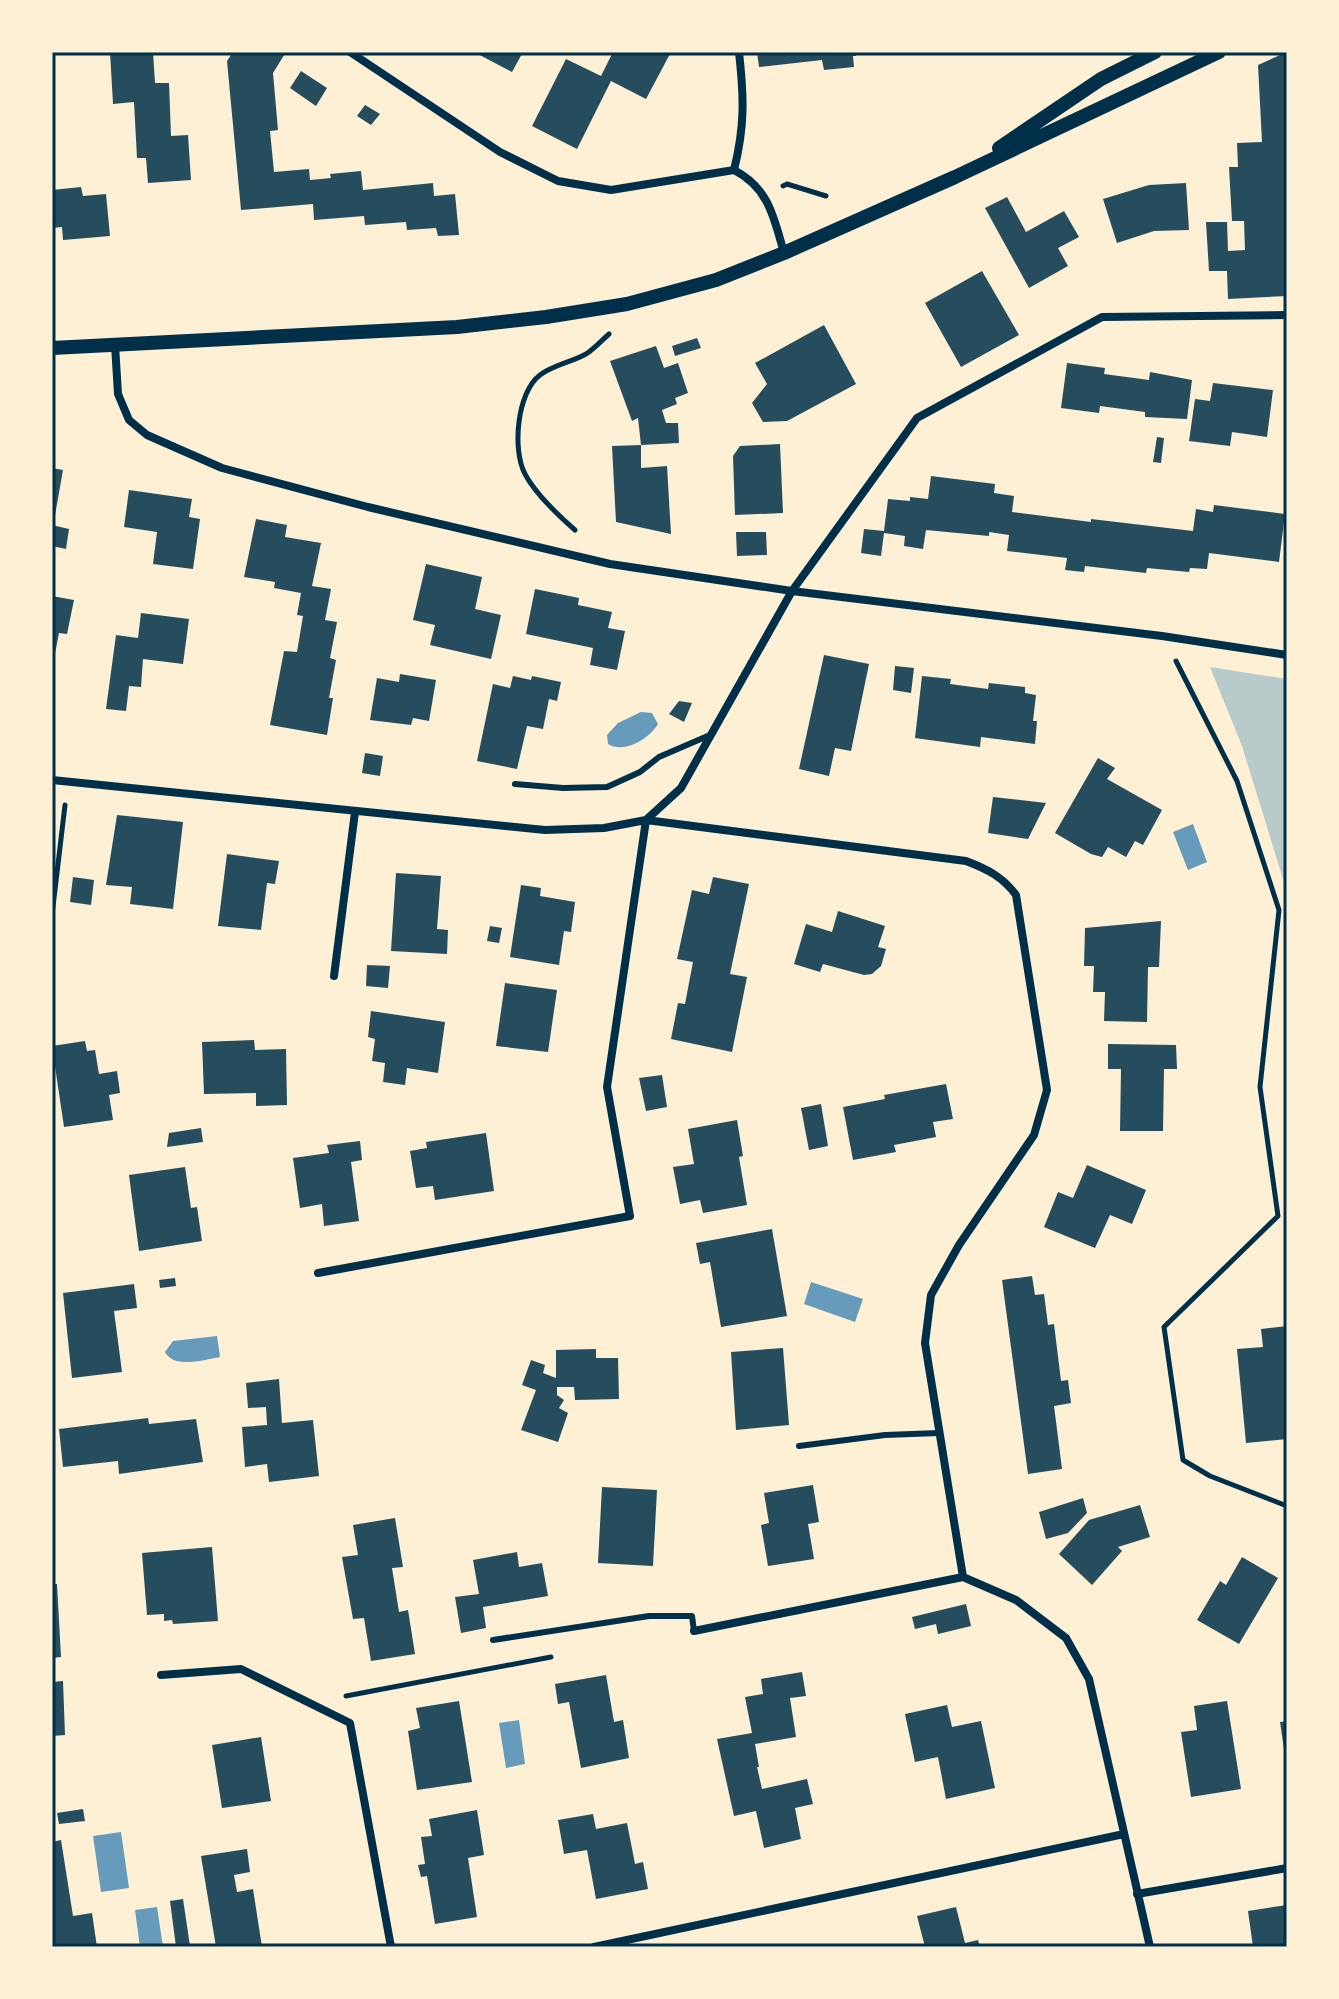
<svg xmlns="http://www.w3.org/2000/svg" width="1339" height="1999" font-family="Raleway,sans-serif">
<style>
.green{fill:#b9caca}
.water{fill:#669bbc}
.building{fill:#264d5e}
.lines{fill:none;stroke-linecap:round;stroke-linejoin:round}
.path{stroke:#003049;stroke-width:5}
.service{stroke:#003049;stroke-width:6}
.minor{stroke:#003049;stroke-width:8}
.tertiary{stroke:#003049;stroke-width:14}
.neatline{fill:none;stroke:#003049;stroke-width:3}
</style>
<rect width="100%" height="100%" fill="#fdf0d5"/>
<path class="green" d="M1210 667 1287 679V892L1242 746Z"/>
<path class="water" d="M641 712 652 713 658 724C649 739 624 754 608 744L607 735 618 723Z
M1193 824 1207 862 1188 870 1173 832Z
M811 1282 863 1299 855 1322 804 1304Z
M217 1336 220 1357C203 1360 174 1369 165 1352L173 1341Z
M519 1720 525 1764 506 1768 499 1723Z
M121 1832 129 1888 101 1892 93 1836Z
M157 1907 163 1947H140L135 1910Z"/>
<path class="building" d="M110 52H153L155 83H169L171 136 188 135 191 180 148 183 146 158H137L134 102 113 104Z
M233 52H286L273 73 278 130 270 131 274 172 309 169 310 180 331 178 330 174 361 171 363 190 433 183 434 196 455 194 459 235 438 236 436 228 407 230 406 222 365 225 364 216 314 220 313 204 241 210 227 61Z
M474 52H523L512 72Z
M613 52H671L646 99 611 81 577 149 532 126 566 59 601 76Z
M757 52H855L856 56H853L854 67 824 70 822 60 759 67Z
M1287 52V192H1285L1286 219H1284L1287 296 1228 299 1227 271H1209L1206 222H1227L1228 251 1245 250 1244 221H1232L1229 167H1238L1237 143 1262 142 1258 65Z
M301 71 327 88 316 106 290 88Z
M365 105 380 114 371 125 357 116Z
M1186 183 1189 230 1154 231 1117 243 1103 199 1149 185Z
M81 187 83 196 106 194 110 236 63 240 62 227 52 228V190Z
M1007 197 1026 232 1064 211 1079 237 1058 248 1068 266 1029 288 985 208Z
M982 271 1019 335 961 367 925 303Z
M824 325 856 384 787 421 763 422 752 403 767 384 755 363Z
M697 338 701 348 675 356 672 346Z
M656 346 664 368 678 363 688 393 675 398 677 404 662 410 666 423H678L679 443 641 445V468L667 466 671 534 616 522 612 446 641 445 638 418 632 421 610 361Z
M1067 363 1105 368 1104 374 1149 380 1150 372 1192 380 1187 419 1145 417V412L1100 406 1099 413 1061 408Z
M1213 383 1273 390 1267 437 1232 432 1230 446 1189 441 1195 399 1210 401Z
M1157 437 1164 438 1161 463 1153 462Z
M780 444 783 513 735 515 733 456 740 446Z
M52 468 63 470 54 521H52Z
M931 476 995 484 994 493 1014 496 1012 512 1091 522V519L1193 531 1196 509 1213 512 1214 505 1285 514 1279 562 1209 553 1207 569 1190 568 1189 572 1147 568 1146 573 1085 566 1084 572 1065 570 1067 558 1007 551 1009 535 989 532V536L926 530 923 549 904 546 905 536 884 533 881 556 861 553 864 529 884 531 888 499 910 501V497L928 499Z
M129 490 192 499 189 517 200 519 193 569 153 564 157 532 124 527Z
M256 519 287 525 285 537 321 543 312 586 331 589 325 620 337 622 330 658 336 660 329 698H333L327 735 270 725 284 651 297 652 303 616 297 615 301 593 274 588 275 582 244 577Z
M52 525 69 529 66 549 52 546Z
M736 532H766L767 555 737 556Z
M426 564 482 577 475 609 501 615 491 659 430 645 435 625 413 620Z
M535 589 579 598 578 605 612 612 608 628 625 631 617 670 590 665 593 648 526 634Z
M52 596 74 600 67 634 59 633 53 664Z
M141 613 189 619 183 664 143 659 141 687 129 686 126 711 106 709 116 635 138 638Z
M824 655 869 664 851 751 835 748 829 776 799 769Z
M895 666 914 668 911 693 893 690Z
M400 674 436 680 429 721 413 718 411 725 370 720 377 678 399 682Z
M513 676 531 680 532 676 561 682 557 701 549 699 543 729 527 726 517 769 477 761 493 684 510 688Z
M922 676 951 679 950 684 988 689 989 683 1025 687V693L1036 695 1033 721H1037L1035 744 981 737 980 747 915 738Z
M679 701 692 703 684 722 669 714Z
M365 753 383 756 380 776 362 773Z
M1098 758 1115 768 1107 779 1162 810 1143 845 1135 841 1126 857 1108 847 1102 857 1091 854 1055 833Z
M993 797 1046 803 1028 839 988 833Z
M117 815 183 822 173 909 130 904 132 887 106 885Z
M227 854 279 861 275 884 267 883 261 930 218 926Z
M396 873 441 876 437 929 448 930 447 954 391 951Z
M73 877 94 880 91 905 70 902Z
M713 877 749 884 730 974 747 977 732 1052 671 1039 678 1003 685 1004 693 962 677 959 692 890 709 894Z
M521 885 541 888 540 896 575 902 571 932 564 931 559 965 510 957Z
M838 911 885 926 878 947 886 949 881 966 872 974 864 975 823 964 820 972 794 964 806 924 832 932Z
M1161 921 1159 967H1148L1147 1022 1104 1021 1105 992H1093L1094 966H1084L1085 928Z
M490 926 502 928 499 943 487 941Z
M367 965 390 966 388 988 366 986Z
M505 983 557 990 548 1052 496 1046Z
M371 1011 445 1022 438 1073 407 1068 405 1085 383 1082 385 1063 372 1061 375 1039 368 1037Z
M254 1040 255 1050 286 1049 287 1105 256 1106V1093L204 1094 202 1042Z
M85 1041 87 1051 95 1050 99 1074 117 1071 120 1093 109 1095 113 1120 64 1127 52 1046Z
M1108 1044 1176 1045 1177 1069H1164L1163 1131H1120L1121 1069H1108Z
M662 1075 667 1107 646 1111 639 1078Z
M946 1084 953 1119 933 1122 936 1137 894 1145 896 1152 853 1160 843 1107 885 1099 884 1095Z
M821 1104 828 1146 809 1150 801 1108Z
M737 1120 743 1156 739 1157 747 1205 703 1213 700 1200 680 1204 673 1167 694 1164 688 1129Z
M201 1128 203 1142 167 1147 169 1133Z
M486 1133 494 1191 435 1200 433 1186 416 1188 410 1151 427 1148 426 1142Z
M360 1141 362 1160 351 1162 359 1221 324 1226 322 1204 300 1208 293 1158 329 1153 327 1145Z
M1087 1165 1146 1190 1132 1224 1110 1215 1095 1248 1044 1227 1058 1192 1073 1198Z
M185 1167 191 1208 197 1207 202 1241 139 1251 129 1175Z
M772 1229 787 1316 721 1327 710 1262 700 1264 696 1243Z
M1032 1276 1035 1295 1044 1294 1048 1325 1054 1324 1061 1381 1068 1380 1071 1403 1054 1406 1062 1469 1028 1474 1002 1280Z
M175 1278 176 1286 160 1288 159 1280Z
M134 1284 137 1308 114 1311 122 1372 72 1378 63 1293Z
M1287 1326V1439L1246 1443 1237 1349 1263 1347 1261 1329Z
M783 1348 789 1425 736 1430 731 1352Z
M596 1349V1358H618L619 1399 575 1400 574 1387H557V1395L564 1400 559 1408 568 1413 558 1442 521 1430 536 1390 522 1385 531 1360 545 1365 543 1373 556 1378V1350Z
M279 1379 282 1423 313 1420 319 1476 269 1482 267 1464 245 1467 242 1427 267 1425 266 1407 248 1408 246 1383Z
M148 1418 149 1424 196 1419 203 1462 119 1474 118 1461 63 1467 59 1429Z
M813 1485 819 1522 808 1524 814 1559 768 1566 761 1525 769 1523 764 1493Z
M602 1487 657 1490 653 1566 598 1563Z
M1083 1498 1087 1513 1068 1533 1046 1539 1039 1512Z
M1140 1505 1150 1537 1118 1547 1122 1551 1092 1585 1059 1554 1089 1520Z
M395 1518 403 1567 392 1568 399 1612 408 1610 415 1654 371 1661 364 1618 353 1619 342 1557 358 1555 353 1525Z
M212 1547 218 1621 173 1624 172 1620 164 1621V1614L147 1615 142 1553Z
M517 1552 519 1567 542 1563 548 1596 483 1607 486 1628 461 1633 455 1597 479 1594 473 1560Z
M1242 1557 1278 1578 1239 1644 1197 1620 1220 1581 1226 1585Z
M52 1584H57L61 1657 52 1658Z
M966 1604 971 1626 938 1634 936 1624 915 1629 912 1617Z
M802 1672 806 1696 790 1698 796 1737 755 1744 759 1767H757L762 1789 807 1779 813 1804 795 1808 801 1839 764 1848 756 1811 734 1816 717 1739 752 1733 745 1697 763 1694 761 1679Z
M606 1675 614 1722 623 1720 629 1758 581 1768 569 1702 558 1704 555 1684Z
M63 1681 65 1735 52 1736V1682Z
M459 1701 472 1782 417 1790 408 1731 420 1728 416 1708Z
M1227 1701 1241 1789 1191 1797 1181 1732 1197 1730 1194 1706Z
M947 1705 952 1727 981 1721 995 1788 946 1799 938 1757 915 1762 905 1714Z
M1287 1721V1756H1285L1280 1722Z
M261 1737 271 1801 222 1808 212 1745Z
M83 1809 85 1821 59 1824 57 1813Z
M477 1810 484 1855 468 1858 477 1917 435 1924 427 1876 421 1877 418 1865 425 1864 421 1837 432 1836 429 1819Z
M593 1814 596 1829 627 1823 635 1864 643 1862 648 1889 596 1899 587 1850 564 1854 558 1820Z
M61 1840 73 1916 92 1913 97 1947H55L52 1926V1842Z
M247 1849 250 1872 234 1875 237 1892 253 1889 262 1947H216L201 1856Z
M183 1899 190 1946 176 1947 170 1901Z
M1287 1905V1947H1253L1248 1911Z
M956 1907 965 1943 978 1940 980 1947H925L917 1916Z"/>
<g class="lines">
<path class="path" d="M783 186 787 184 826 196
M575 530C559 516 535 493 525 474 512 450 517 392 540 375 553 365 572 362 586 354 594 349 602 340 609 334
M1176 661 1237 781 1279 910 1260 1087 1278 1216 1164 1327 1183 1460 1210 1476 1287 1506
M52 915 65 805
M346 1696 551 1657"/>
<path class="service" d="M515 784 563 788 607 787 640 772 659 757 710 735
M799 1446 885 1435 939 1433
M493 1640 649 1616H692L694 1631"/>
<path class="minor" d="M350 52 500 152 558 181 611 190 734 170C769 188 774 218 784 253
M734 170C745 126 744 97 739 52
M115 345 118 394 129 420 147 435 222 468 368 507 610 564 792 591 1162 636 1287 655
M52 780 545 830 604 828 646 820 681 788 792 591 917 418 1102 317 1287 315
M334 976 355 812
M318 1273 630 1216 607 1087 646 820 966 861C987 869 1003 877 1016 895L1047 1090 1034 1135 959 1245 931 1295 925 1343 963 1577 1016 1600 1066 1638 1089 1679 1150 1947
M694 1631 963 1577
M161 1675 241 1669 350 1723 391 1947
M1137 1894 1287 1868
M594 1947 1124 1834"/>
<path class="tertiary" d="M999 148 1101 79 1155 52
M52 348 457 327 546 317 627 304 716 280 784 253 955 177 1219 52"/>
</g>
<rect width="1339" height="1999" fill="none" stroke="#fdf0d5" stroke-width="108"/>
<rect x="54" y="54" width="1231" height="1891" class="neatline"/>
</svg>
